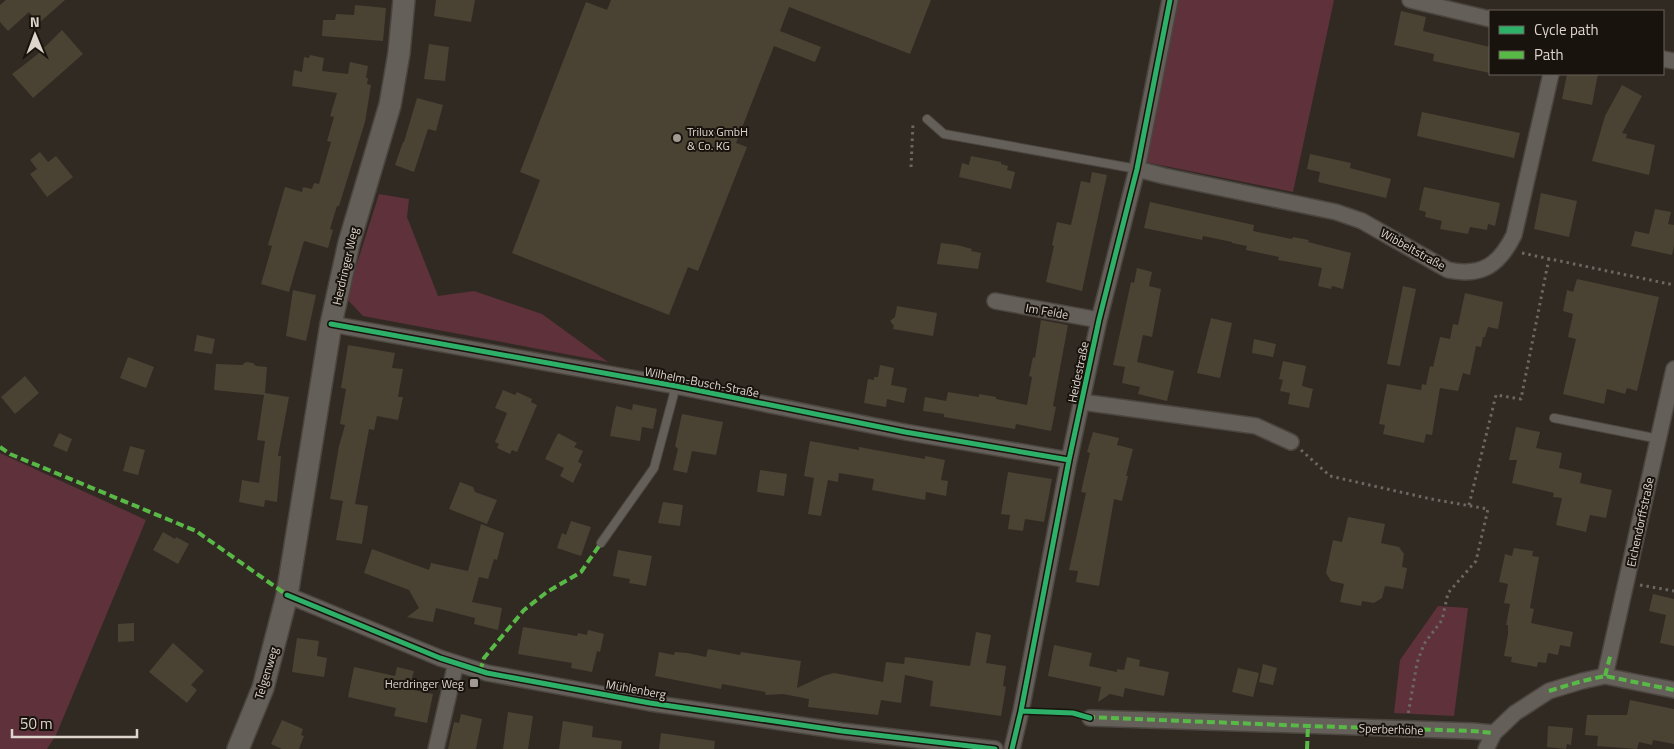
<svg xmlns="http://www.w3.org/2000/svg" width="1674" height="749" font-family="'Titillium Web',sans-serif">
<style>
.green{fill:#5e313b}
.building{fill:#4a4232}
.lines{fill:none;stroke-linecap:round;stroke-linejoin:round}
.lane-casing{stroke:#4b453f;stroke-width:10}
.street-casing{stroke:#4b453f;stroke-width:18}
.secondary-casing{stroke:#4b453f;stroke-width:24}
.path{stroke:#6c6762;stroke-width:3;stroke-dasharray:2.5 4;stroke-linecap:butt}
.lane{stroke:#645f59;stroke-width:8}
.street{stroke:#645f59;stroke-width:15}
.secondary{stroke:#645f59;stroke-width:21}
.quiet{stroke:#58b947;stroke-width:4;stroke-dasharray:8 4;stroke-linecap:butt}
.cycleway-casing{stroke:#19130e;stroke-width:8}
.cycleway{stroke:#2db169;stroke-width:5}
.poi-dot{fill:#a19992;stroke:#19130e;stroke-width:2}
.labels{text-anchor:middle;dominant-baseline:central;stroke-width:4;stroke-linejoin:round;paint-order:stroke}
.poi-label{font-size:12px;fill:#ded5cd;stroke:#19130e;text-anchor:start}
.street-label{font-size:12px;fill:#ded5cd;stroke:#19130e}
</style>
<rect width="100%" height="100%" fill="#312a23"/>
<path class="green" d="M1178 0H1334L1293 192 1145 162Z
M379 194 409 199 407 217 438 296 474 291 542 314 608 362 363 316 346 298Z
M0 453 146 520 56 735 47 749H0Z
M1438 606 1468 608 1454 716 1394 713 1400 660Z"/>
<path class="building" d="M6 0H65L39 23 29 12 8 31 0 22V5Z
M436 0H475L471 22 434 16Z
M611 0H931L910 54 789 7 780 31 821 47 815 62 774 46 736 143 747 147 698 271 688 267 669 315 512 253 540 180 520 172 586 2 607 10Z
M355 5 386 8 383 41 322 36 323 20H335L336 14 354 15Z
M1401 11 1426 17 1423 31 1490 47V73L1433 61 1434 54 1394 45Z
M62 30 83 54 33 98 12 74 38 54Z
M429 44 449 47 445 81 424 79Z
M310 55 324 58 322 71 348 74 350 62 368 66 366 78H368L367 84 371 85 365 122 339 206H337L330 229 333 230 328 248 304 241 289 292 261 284 272 246 268 245 285 187 302 192 303 187 312 189 314 183 319 184 331 142 327 141 334 117 330 116 337 93 292 86 294 70 302 72 304 57 309 58Z
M1567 74H1598L1592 105 1562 99Z
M1622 85 1642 96 1622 133 1627 134 1626 138 1655 145 1649 175 1592 161 1605 116Z
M417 98 443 105 436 131 428 129 414 172 395 165 403 142H404Z
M1422 112 1520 133 1514 158 1417 136Z
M40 152 48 162 56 156 73 177 47 197 30 174 37 169 30 160Z
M1310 154 1351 163 1350 168 1391 179 1386 198 1318 182 1320 172 1307 169Z
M971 156 1001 162V164L1008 166 1007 170 1015 172 1011 189 959 177 962 163 969 165Z
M1092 172 1107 175 1082 291 1046 282 1054 246 1052 245 1057 222 1071 225 1081 181 1090 183Z
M1424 187 1500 203 1495 226 1488 224 1487 230 1470 227 1468 234 1440 229 1442 221 1425 217 1426 212 1419 210Z
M1541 193 1577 201 1569 237 1534 229Z
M1150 202 1254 225 1253 231 1292 239 1293 237 1309 240 1308 242 1351 253 1343 289 1332 286 1331 289 1318 286 1322 268 1278 260 1279 257 1246 250 1247 246 1232 243V242L1203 236 1202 240 1144 228Z
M1655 209 1671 212 1668 224 1674 225V245L1672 255 1631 246 1635 231 1649 234Z
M941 243 957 245 972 249 971 251 981 253 978 269 937 264Z
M1137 268 1152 272 1149 286 1161 289 1152 337 1143 335 1137 362 1174 371 1167 401 1138 394 1140 387 1122 383 1125 367 1113 365 1131 282 1134 283Z
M1577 279 1659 297 1637 391 1627 388 1625 394 1607 389 1604 404 1563 394 1576 339 1568 337 1573 314 1563 311 1567 290 1573 292Z
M1403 286 1416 289 1400 366 1387 364Z
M293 290 316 295 306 341 286 336Z
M1465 293 1503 302 1498 329 1488 327 1485 337H1483L1481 347 1476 346 1470 375 1463 373 1458 391 1440 388 1432 435 1426 434 1424 443 1383 434 1385 425 1379 424 1387 384 1421 390 1422 384 1426 385 1430 366 1433 367 1440 337 1450 339 1453 324 1458 325Z
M897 306 937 313 933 336 893 329 894 326 890 321 895 317Z
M1211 318 1232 323 1220 378 1197 373Z
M1041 320 1068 325 1053 406 1056 407 1051 431 1016 424 1015 429 944 417V414L923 411 925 397 946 401 948 392 979 397V394L996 397V399L1027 405 1032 377 1029 376 1033 357 1035 358Z
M197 335 215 339 212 354 194 351Z
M1254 339 1276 344 1273 357 1252 353Z
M348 345 395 353 392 368 403 369 398 397H403L398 420 377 416 374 430 369 429 355 504 368 506 362 544 336 540 343 501 330 499 339 446 345 425 340 424 346 389 341 388Z
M128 357 154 367 146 388 120 378Z
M1283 361 1306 366 1302 386 1313 389 1309 408 1288 404 1290 393 1280 391 1283 380 1279 379Z
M246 362 253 363 256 366 267 367 265 393 289 397 278 456H281L277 502 265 500 264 507 239 502 242 480 259 483 265 441 257 440 264 395 214 390 216 364 242 365Z
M880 365 894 368 891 385 907 388 904 403 887 399 886 407 864 403 868 379 874 380V377H878Z
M25 376 39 393 15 414 1 397Z
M503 390 515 395 517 392 532 399 531 402 537 405 517 452 512 450 510 454 497 448 499 444 495 442 507 413 495 408Z
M633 404 657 409 653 429 642 427 640 441 610 436 616 406 632 410Z
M682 414 723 422 716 455 692 451 687 473 673 470 678 449 675 446Z
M1516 427 1540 432 1536 448 1562 453 1559 468 1582 473 1580 483 1612 490 1606 518 1590 515 1586 532 1556 525 1562 498 1553 497 1554 493 1512 483 1517 460H1509Z
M1093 432 1119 438 1117 445 1133 449 1126 476H1128L1122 501 1114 499 1099 586 1076 582 1078 571 1069 570 1086 493 1081 492 1090 453 1087 452Z
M59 433 72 439 67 452 53 446Z
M558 433 577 443 574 447 583 451 578 462 582 464 573 483 560 476 564 468 545 459Z
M810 441 859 450V447L925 459V456L945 460 941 480 948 481 946 496 926 492 925 500 872 490 874 479 839 473 838 482 828 480 821 516 808 514 814 478 804 476Z
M130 446 145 450 138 475 123 471Z
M760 470 787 474 784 496 757 492Z
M1008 472 1052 479 1044 522 1025 519 1023 531 1008 529 1010 515 1001 514Z
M460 482 473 487 475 492 497 500 487 524 449 509Z
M663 502 683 505 680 526 658 523Z
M1348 517 1385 524 1381 543 1399 547 1404 554 1402 567 1407 568 1403 589 1385 586 1382 598 1374 603 1362 601 1361 606 1340 602 1344 584 1331 581 1326 573 1333 540 1342 542Z
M571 521 591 527 581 556 557 548 562 533 566 535Z
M481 524 504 533 497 560 494 559 488 579 479 577 472 602 502 608 498 630 474 624 475 618 436 608 433 622 407 617 419 608 409 590 364 573 372 549 429 570 431 563 468 571Z
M163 532 175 539 176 537 189 544 178 564 153 550Z
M1514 548 1533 551 1532 556 1539 557 1530 608 1534 609 1531 623 1573 632 1570 647 1560 645 1558 655 1548 653 1546 663 1538 662 1537 667 1511 662 1512 657 1504 656 1508 634V625H1506L1510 604 1504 603 1508 584 1499 582 1505 554 1512 556Z
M618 550 652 556 646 586 629 583 630 579 613 576Z
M1653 594 1674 599V646L1660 643 1666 615 1649 611Z
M134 623V641L118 642V624Z
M523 627 577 636 578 633 587 635 588 630 604 634 600 652 597 651 592 672 571 668 572 663 518 654Z
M976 632 991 635 986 663 1006 666 1003 686 1006 687 1001 716 930 706 933 681 905 675 901 703 881 700 878 715 808 707 809 699 783 694 766 695 765 692 722 684 721 689 655 676 659 652 674 655 675 652 687 653 706 657 708 649 740 655 741 652 801 661 797 688 823 676 834 673 883 682 886 662 904 664 905 657 970 666Z
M297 638 319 641 317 656 327 658 324 677 292 672Z
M173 643 204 671 191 685 197 690 187 703 149 672Z
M1054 645 1092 653 1089 666 1117 672V669L1124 670 1127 657 1140 660 1139 666 1169 672 1164 696 1125 688 1123 697 1110 694 1098 702 1101 687 1048 676Z
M1263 664 1277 668 1273 685 1259 682Z
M354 667 395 676 397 667 414 671 409 689 433 694 427 723 394 716 396 708 348 697Z
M1238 668 1259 673 1253 697 1232 692Z
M1630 700 1674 709V744L1653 740 1652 745 1639 742 1637 749 1597 746 1598 736 1585 735 1587 715H1627Z
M508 712 533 716 528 749H503Z
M461 714 482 719 476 749H448L454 722 459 723Z
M282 720 303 729 301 735 304 736 299 749H282L271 744Z
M563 721 593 726 592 737 622 741 621 749H559Z
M1548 726 1573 728 1571 745 1567 744 1566 749 1547 747Z
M661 733 715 741 714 749H659Z"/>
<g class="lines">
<defs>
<path id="lane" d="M927 119 944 134 1137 169
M1554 418 1659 439
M601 543 654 468 676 386"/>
<path id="street" d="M1410 0 1490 19
M1663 59 1674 61
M1137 169 1164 176 1336 212 1362 221 1448 270C1482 277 1499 265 1514 235L1551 74
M995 301 1099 320
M331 324 676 386 905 432 1069 460
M1082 402 1256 426 1291 442
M287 595 440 658 487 673 650 703 842 731 995 749
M1605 676 1674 369
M1090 718 1473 731 1494 733
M436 749 456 663
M1012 749 1021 711 1069 460 1099 320 1137 169 1170 0
M1486 749 1494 733 1515 713 1549 691 1582 681 1605 676 1674 690"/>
<path id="secondary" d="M238 749 263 688 287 595 331 324 349 243 390 105 399 53 404 0"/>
</defs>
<use href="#lane" class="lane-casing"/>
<use href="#street" class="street-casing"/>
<use href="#secondary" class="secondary-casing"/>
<path class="path" d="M911 167 913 124
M1522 253 1674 285
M1301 450 1330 476 1431 499 1488 509 1476 561 1448 593 1442 620 1424 644 1417 663 1408 715
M1469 505 1496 395 1521 399 1549 258
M1640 585 1674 591"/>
<use href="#lane" class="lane"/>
<use href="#street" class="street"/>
<use href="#secondary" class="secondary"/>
<path class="quiet" d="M0 447 10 454 196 531 287 595
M480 671 484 658 524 610 547 592 581 572 601 543
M1605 676 1611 653
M1549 691 1582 681 1605 676 1674 690
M1087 717 1308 726 1473 731 1494 733
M1307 749 1308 726"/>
<defs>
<path id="cycleway" d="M331 324 676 386 905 432 1069 460
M287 595 440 658 487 673 650 703 842 731 995 749
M1021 711 1073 713 1090 718
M1012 749 1021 711 1069 460 1099 320 1137 169 1170 0"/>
</defs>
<use href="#cycleway" class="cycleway-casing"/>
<use href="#cycleway" class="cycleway"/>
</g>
<g class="poi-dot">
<circle cx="677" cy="138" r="5"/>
<rect x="469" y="678" width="10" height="10" rx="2.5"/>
</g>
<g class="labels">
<g class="poi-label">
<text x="687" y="131">Trilux GmbH<tspan x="687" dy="14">&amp; Co. KG</tspan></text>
<text x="464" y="683" text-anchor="end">Herdringer Weg</text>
</g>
<g class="street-label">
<text transform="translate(1413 249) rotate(29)">Wibbeltstraße</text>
<text transform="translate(345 266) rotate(-77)">Herdringer Weg</text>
<text transform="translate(1047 311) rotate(10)">Im Felde</text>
<text transform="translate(1078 372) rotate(-78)">Heidestraße</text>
<text transform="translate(702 382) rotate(11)">Wilhelm-Busch-Straße</text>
<text transform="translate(1640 522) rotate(-78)">Eichendorffstraße</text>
<text transform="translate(266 673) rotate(-73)">Telgenweg</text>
<text transform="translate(636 689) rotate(10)">Mühlenberg</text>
<text transform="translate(1391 729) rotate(2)">Sperberhöhe</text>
</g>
</g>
<rect x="1489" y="10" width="175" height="65" fill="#19130e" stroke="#68615a"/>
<rect x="1499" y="26" width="25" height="8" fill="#2db169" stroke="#68615a"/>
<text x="1534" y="35" font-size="15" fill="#ded5cd">Cycle path</text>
<rect x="1499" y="51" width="25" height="8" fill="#58b947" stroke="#68615a"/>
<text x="1534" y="60" font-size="15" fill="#ded5cd">Path</text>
<g transform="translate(35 35) rotate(359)" stroke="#19130e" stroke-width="4" paint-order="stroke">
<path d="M0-4L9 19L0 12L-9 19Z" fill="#ded5cd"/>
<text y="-8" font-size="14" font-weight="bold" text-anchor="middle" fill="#ded5cd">N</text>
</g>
<path d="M12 729v8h125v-8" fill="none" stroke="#ded5cd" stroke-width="2.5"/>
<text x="20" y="729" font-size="15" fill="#ded5cd" stroke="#19130e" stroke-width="4" paint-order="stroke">50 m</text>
</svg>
